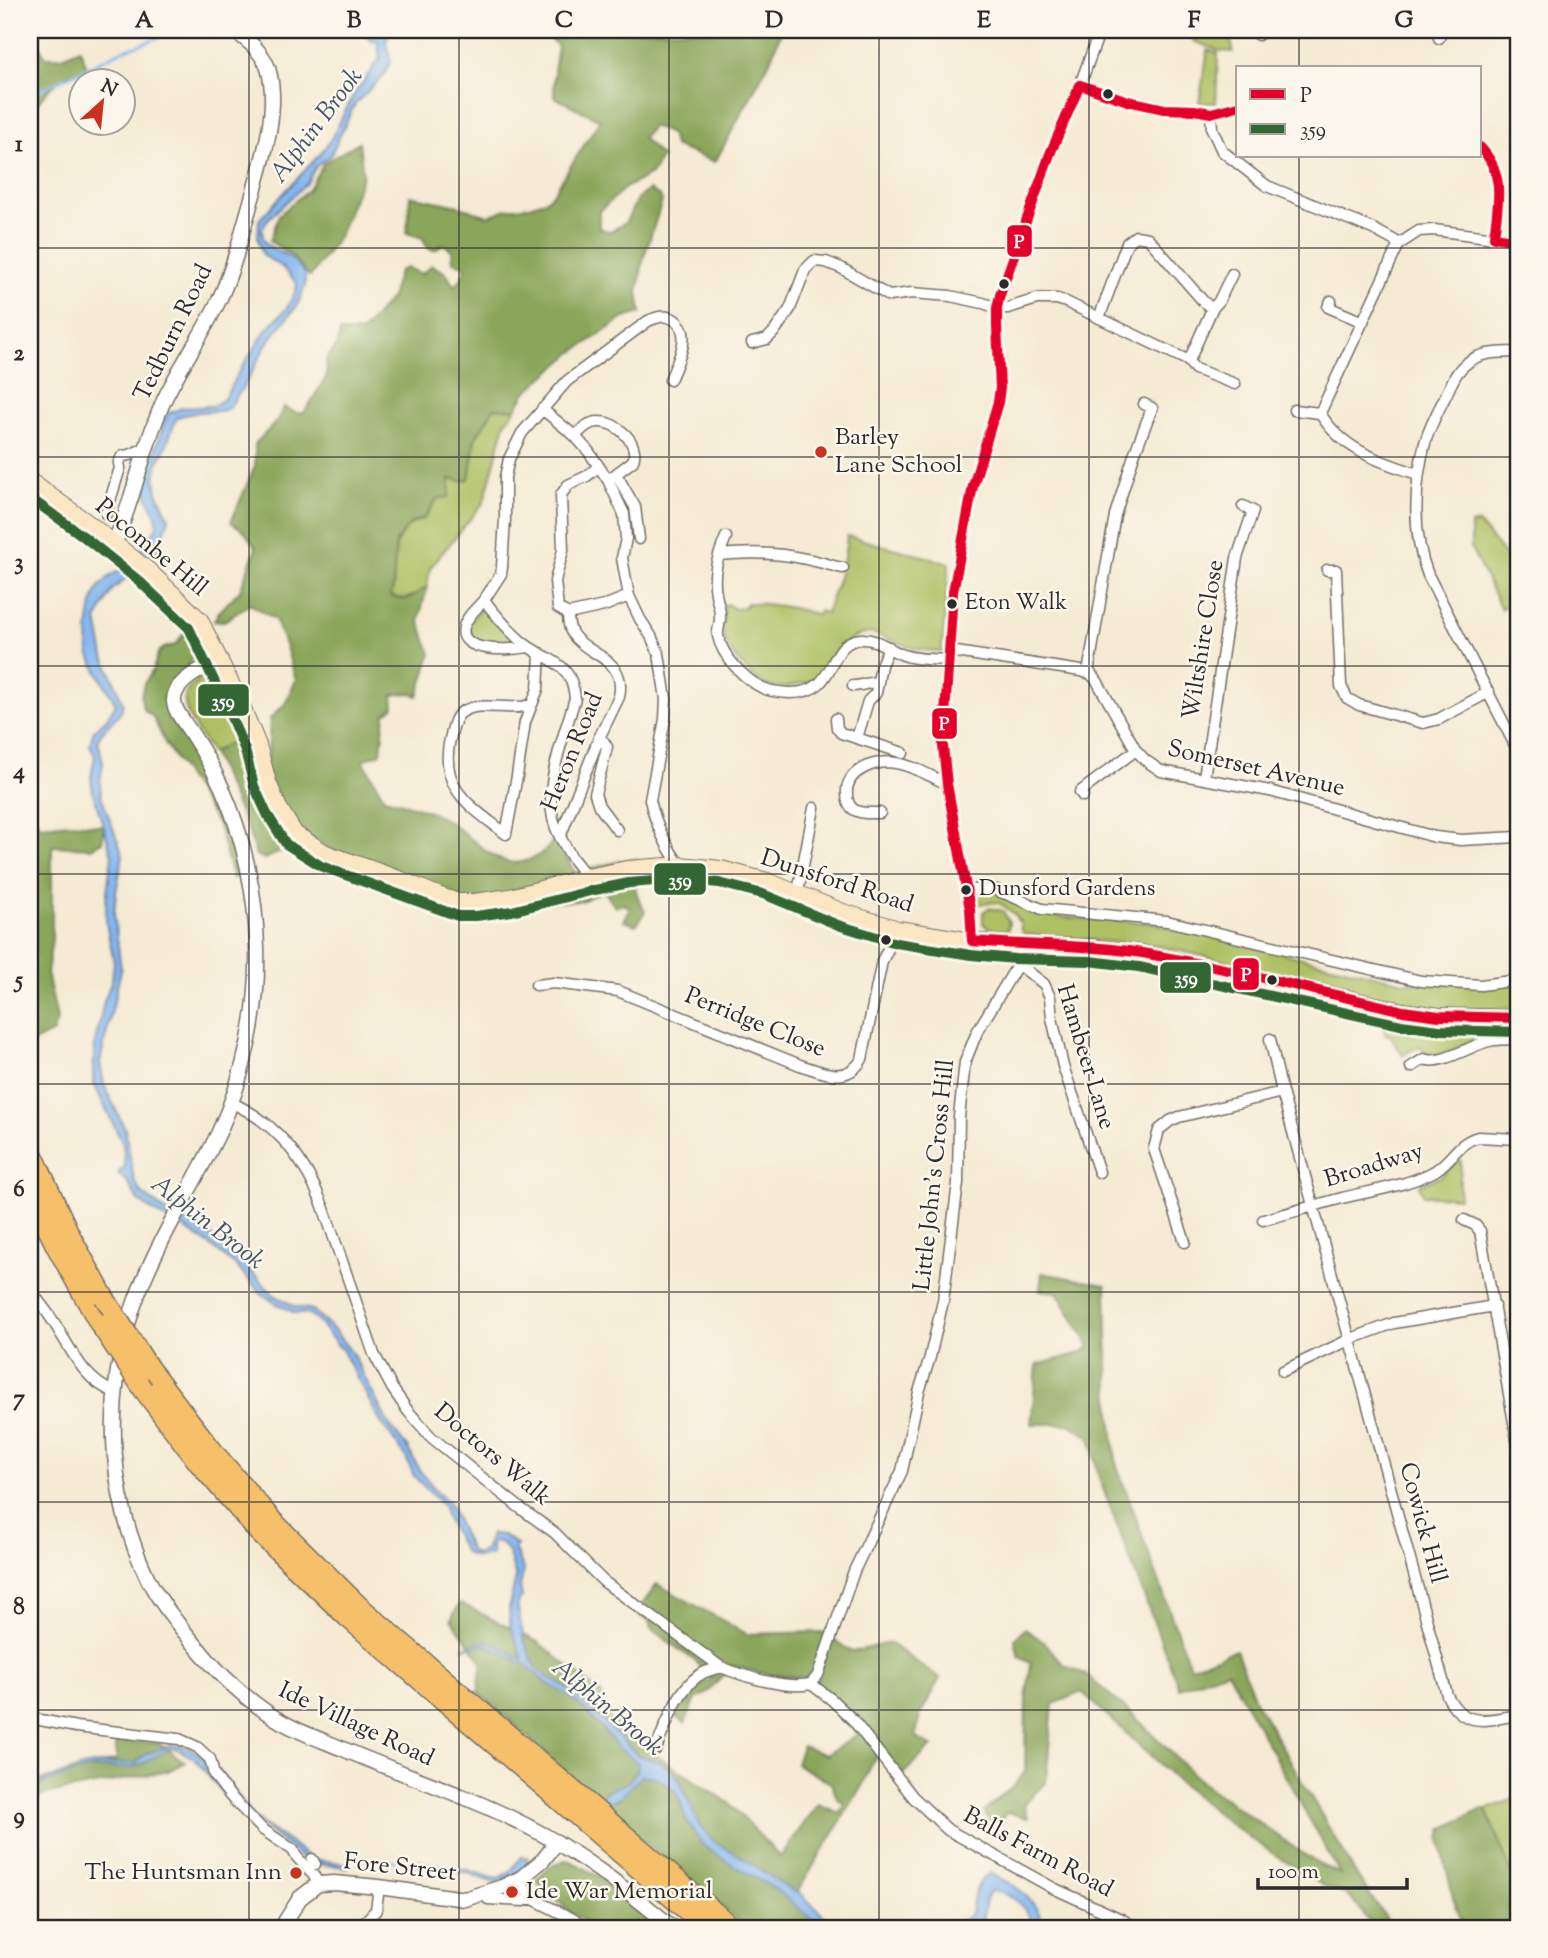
<svg xmlns="http://www.w3.org/2000/svg" width="1548" height="1958" font-family="'Sorts Mill Goudy',serif">
<style>
.green{fill:#aec064;stroke:#6c7648;stroke-width:2}
.forest{fill:#8aa65a;stroke:#5a6842;stroke-width:2}
.water{fill:#83b5ef;stroke:#57708d;stroke-width:2}
.lines{fill:none;stroke-linecap:round;stroke-linejoin:round}
.stream{stroke:#83b5ef;stroke-width:2.5}
.minor-casing{stroke:#726e66;stroke-width:13}
.tertiary-casing{stroke:#726e66;stroke-width:17}
.secondary-casing{stroke:#726e66;stroke-width:18}
.trunk-casing{stroke:#726e66;stroke-width:22}
.minor{stroke:#fff;stroke-width:10}
.tertiary{stroke:#fff;stroke-width:14}
.secondary{stroke:#fbe6c4;stroke-width:16}
.trunk{stroke:#f6c06b;stroke-width:19}
.trunk-bridge-casing{stroke:#726e66;stroke-width:22;stroke-linecap:butt}
.trunk-bridge{stroke:#f6c06b;stroke-width:19}
.bus-1-casing{stroke:#fbf7ec;stroke-width:16}
.bus-2-casing{stroke:#fbf7ec;stroke-width:16}
.bus-1{stroke:#e4002b;stroke-width:10}
.bus-2{stroke:#363;stroke-width:10}
.grid{fill:none;stroke:#2b2b2b;stroke-width:2;stroke-opacity:0.55}
.bus-dot{fill:#2b2b2b;stroke:#fbf7ec;stroke-width:2.5}
.poi-dot{fill:#c8321e;stroke:#fbf7ec;stroke-width:2.5}
.labels{text-anchor:middle;dominant-baseline:central;stroke-width:5;stroke-linejoin:round;paint-order:stroke}
.bus-label{font-size:22px;fill:#2b2b2b;stroke:#fbf7ec;text-anchor:start}
.street-label{font-size:24px;fill:#2b2b2b;stroke:#fbf7ec}
.poi-label{font-size:24px;fill:#2b2b2b;stroke:#fbf7ec;text-anchor:start}
.water-label{font-size:26px;font-style:italic;fill:#455466;stroke:#fbf7ec}
.line-badge{stroke:#fbf7ec;stroke-width:2.5}
.badge-label{font-size:19px;text-anchor:middle;font-weight:bold;fill:#fff}
.neatline{fill:none;stroke:#2b2b2b;stroke-width:2.5}
.grid-label{font-size:23px;text-anchor:middle;font-weight:bold;fill:#2b2b2b}
</style>
<rect width="100%" height="100%" fill="#fbf7ec"/>
<filter id="ink" filterUnits="userSpaceOnUse"><feTurbulence type="fractalNoise" baseFrequency=".0143" numOctaves="2"/><feDisplacementMap in="SourceGraphic" scale="14" xChannelSelector="R" yChannelSelector="G"/><feConvolveMatrix kernelMatrix="1 2 1 2 8 2 1 2 1" color-interpolation-filters="sRGB"/></filter>
<filter id="wash" filterUnits="userSpaceOnUse"><feTurbulence type="fractalNoise" baseFrequency=".00686" numOctaves="4" result="noise"/><feDisplacementMap in="SourceGraphic" scale="28" xChannelSelector="R" yChannelSelector="G"/><feGaussianBlur stdDeviation="1.57" result="paint"/><feColorMatrix in="noise" values="0 0 0 0 0 0 0 0 0 0 0 0 0 0 0 0 0 1.4 0 .05"/><feComposite in="paint" operator="in"/></filter>
<g filter="url(#wash)">
<rect width="100%" height="100%" fill="#f5ead3"/>
<path class="green" d="M1198 30H1214L1231 37 1233 52 1220 51 1193 41Z
M1208 50 1218 53 1216 103H1199Z
M494 408 516 409 505 423 484 502 430 568 427 587C412 597 408 602 390 596L393 589C395 561 389 527 424 519L450 479 463 480 469 479 475 439Z
M1478 523 1518 571V596L1501 609 1471 548V525Z
M847 536 949 563 942 652 916 649 872 633C839 633 839 665 815 680 811 682 805 683 800 684 793 685 785 688 778 688 758 687 730 656 724 638 721 627 725 616 724 605L728 604 734 609 744 608 747 603C772 604 795 607 818 615L819 611 826 613C836 587 845 564 847 536Z
M482 606H486L518 645H480L469 638 467 627Z
M202 679 218 682 225 691 242 736 212 753C199 732 164 694 202 679Z
M978 892 998 893 1034 910 1061 917 1153 923 1404 982 1518 984V1006L1473 1012 1421 1008 1328 989 1259 969 1163 947 1024 934 1021 930 1020 921 1017 920 1016 916C999 901 1000 901 977 904L975 896Z
M989 908 1003 911 1009 922 1008 929C995 934 994 931 983 924V912Z
M1380 1021 1451 1028 1482 1037 1440 1055H1429L1420 1046 1403 1055 1390 1035H1386Z
M1459 1160 1461 1161 1459 1198 1423 1195 1419 1185 1440 1177Z
M1518 1797V1888L1486 1810Z"/>
<path class="forest" d="M540 30H782L770 61 715 162 674 146 671 134 653 126 642 138 662 157 651 174 625 188 599 211V228L610 232 626 222 637 199 649 190 660 196 662 201 643 260 638 292 641 313 624 318 572 353 526 392 516 409 494 408 475 439 469 479 463 481 450 479 449 497 437 499 424 519 412 522 396 541 393 589 390 596 403 600 413 596 427 587 419 620 431 654 418 696 408 693 393 695 394 707 385 714 381 753 363 760 384 798C406 804 427 809 446 820 473 835 498 875 531 859 541 854 547 851 552 842L563 851 575 873 619 861 637 859C631 879 635 894 645 912L636 925 624 921 630 908 623 904 615 907 605 892H600L582 901 535 902 504 908H457L449 911 305 835 295 845 265 859 256 855 248 830 212 753 242 736 256 770 268 758 270 719 285 704 296 680 286 647 275 619 250 604 224 621H214L218 613 240 590 256 548 244 531 231 522 255 466V444L278 420 284 407 296 413H304L327 376 326 359 337 346 340 332H362L391 298 399 271 407 268 422 274 432 265 446 273 454 286 461 280 466 266 453 262 452 250 443 244 435 250C427 250 426 246 423 238L407 233 410 196 455 205 488 216 507 209 529 206 545 201 553 194 600 120 554 97V71L558 46Z
M30 31 46 57H62L80 49 88 71 68 75 49 89 38 103 30 134Z
M359 142 363 175 339 236 310 277 292 256 270 241 279 215 309 189 323 164Z
M189 627 197 635C200 666 175 672 164 698L171 718 206 775 228 830 238 873 233 879 218 825 165 743 153 717 143 709 141 696 144 684 153 670 158 653 164 648 175 645Z
M35 818 41 826 71 823 104 826 102 842 91 848 52 846V939L47 973 57 1019 53 1032 30 1044V820Z
M1042 1273 1106 1285C1107 1345 1108 1406 1117 1466L1190 1667 1236 1650 1256 1702 1357 1876 1393 1928H1373L1358 1906 1345 1894 1322 1885 1278 1857 1233 1826 1181 1784 1082 1692 1053 1704 1046 1783 1024 1803 1028 1818 1007 1812 994 1827 984 1812 1002 1795 1013 1787 1025 1772 1026 1699 1031 1663 1019 1657 1015 1639 1025 1628 1046 1644 1064 1665 1085 1674 1129 1711 1201 1782 1318 1864 1340 1874 1227 1671 1179 1688 1099 1478 1090 1437 1069 1424H1031L1037 1365 1080 1353 1090 1347 1057 1292 1040 1290Z
M657 1584 747 1634 822 1632 852 1652 889 1643 940 1678 920 1715 916 1735 921 1741 932 1746 902 1775 886 1755 874 1759 862 1786 798 1891 822 1928H748L635 1834 478 1692 482 1662 451 1619 460 1603 538 1642 602 1694 603 1713 642 1746 729 1803 780 1857 818 1804 839 1813 844 1804 837 1798 831 1783 796 1764 802 1746 826 1755 858 1734 811 1677C783 1678 759 1674 733 1666L706 1694 696 1699 685 1723 675 1716 692 1694 711 1678 695 1661 651 1629 649 1622 636 1613Z
M115 1741 159 1743 185 1762 168 1771 47 1794 30 1801V1783L117 1760Z
M1482 1809 1486 1810 1518 1888V1928H1466L1455 1907 1440 1839 1443 1829Z
M565 1860C585 1862 647 1914 666 1928H593L569 1911 537 1882C541 1870 554 1865 565 1860Z"/>
<path class="water" d="M361 30H373L375 31 389 30 386 43 391 60 384 75 355 104 330 156 316 166 307 183 269 218 262 229 263 238 267 245 291 258 305 273V286L297 306 267 343 249 378 229 408 221 411 199 412 180 416 176 419 163 454 158 461 155 478 157 492 169 518 161 542 143 574 130 576 112 590 97 619 104 657 118 690 123 704 120 713 101 733 98 740 103 763 100 781 101 796 123 855 116 892 114 914 121 970 100 1062 104 1085 125 1129 134 1180 141 1193 167 1212 185 1219 215 1239 235 1255 274 1295 296 1307 313 1310 333 1329 352 1353 389 1425 407 1447 420 1471 439 1494 448 1501 471 1552 477 1554 485 1550 491 1534 503 1535 517 1545 514 1549 524 1569 520 1586 522 1597 517 1604 524 1640 537 1670 574 1693 638 1755 656 1761 668 1767 679 1779 700 1827 706 1832 712 1840 742 1857 792 1891H798L829 1921 843 1928H825L817 1923 775 1889 733 1865 703 1845 686 1820 677 1792 655 1777 642 1775 620 1798 609 1802 604 1798V1792L627 1783 638 1770V1763L620 1749 587 1712 569 1696 545 1682 526 1665 494 1648 484 1645 463 1648C494 1634 497 1647 523 1659L510 1626 509 1607 516 1578 509 1554 504 1546 500 1542H493L491 1545 492 1555C482 1557 471 1559 464 1551L445 1515 444 1507 414 1476 405 1455 380 1421 343 1351 316 1319 308 1314 295 1313 275 1303 261 1293 237 1267 211 1246 181 1226 160 1216 138 1200 126 1180 119 1176V1172L125 1167 123 1144 94 1084 93 1071 95 1043 104 1001 112 980 114 962 106 923V900L112 855 93 792 91 777 95 757 90 744 94 730 106 720 116 704 96 669 89 653 88 629 92 604 98 588 109 577 121 569 125 560 135 551 142 549 146 544 157 526 156 516 147 496V475L167 414 182 408 213 406 224 399 237 375 267 329 287 308 296 291 297 283 282 267 263 255 258 239 259 220 320 154 331 139 353 96 373 68 374 64 380 60 378 42 371 40Z
M171 1745C181 1745 193 1749 201 1755 208 1761 210 1769 219 1771L254 1818 295 1846 311 1859 347 1864 348 1867 315 1864 312 1866 225 1796 195 1759 177 1749H168L146 1762 132 1767 97 1768 79 1771 30 1788V1786L82 1767 100 1764 135 1763 146 1754Z
M521 1857H527V1865L523 1872 494 1883 468 1873 414 1865 415 1861 468 1870 493 1878 500 1877 509 1873Z
M991 1873C998 1879 1004 1880 1011 1884 1028 1894 1039 1909 1045 1928H1035C1028 1909 1011 1891 990 1891L986 1899 981 1928H956L959 1923 971 1914C973 1898 975 1881 991 1873Z"/>
<g class="lines">
<path class="stream" d="M30 95 121 51 166 35 171 30
M389 1861 401 1862"/>
</g>
</g>
<g filter="url(#ink)">
<g class="lines">
<defs>
<path id="minor" d="M1258 35 1260 30
M1439 38 1442 30
M1080 85 1128 101 1164 109 1194 110 1211 113 1238 106
M1211 113 1212 129 1222 151 1267 186 1373 229 1395 241 1399 244
M1480 147C1508 170 1497 205 1494 237
M1331 301 1328 307 1363 322
M1099 318 1127 243 1136 236 1148 238 1203 301 1212 309
M752 343 767 339 774 332 790 309 805 270 814 261 826 262 841 268 889 296 912 293 950 296 983 303 997 308H1008L1037 299H1057L1066 302 1187 360 1195 369 1235 384
M1518 352C1501 353 1481 351 1467 363 1455 371 1451 386 1444 399 1437 413 1429 428 1425 443 1414 485 1412 535 1428 575L1518 751
M1187 360 1191 356 1212 309 1219 301 1232 274
M542 409 575 436 589 452 608 480 624 514 626 538 622 558 629 596 640 619 651 636 659 654 666 699 665 719 650 800C655 822 666 847 680 865
M1294 410 1320 413
M575 436C582 429 589 421 600 422 617 422 640 443 633 461L608 480
M616 474 635 507 639 539
M1418 474C1380 462 1341 449 1320 413L1399 244 1419 231 1434 230 1518 241
M106 514 120 468 119 463 122 456 130 455 147 447
M726 537C718 556 712 573 716 594 717 601 720 608 720 615 721 622 717 629 718 636 722 656 745 680 763 688 771 692 780 692 789 693 841 694 824 642 861 639 877 638 888 649 901 654 914 660 934 659 949 660
M719 555C748 552 777 552 806 559 819 561 831 566 843 568
M1327 570H1336L1341 686 1347 698 1359 705 1423 723 1439 719 1489 692
M484 600C478 607 466 617 464 627 457 654 513 650 528 647
M568 614C568 621 569 629 573 635 589 657 627 657 619 697L599 738 560 837 572 858 587 877
M568 614 558 608 555 581 563 550 561 495 568 485 587 476 598 467
M568 614 604 606 629 596
M949 651 1081 671 1091 674 1097 681 1136 750 1145 760 1161 771 1270 791 1435 837 1461 840 1518 837
M1088 673 1115 515 1134 455 1152 408 1144 404
M853 686C862 686 869 682 878 682
M531 705C510 712 480 700 462 712 455 716 453 727 451 735 437 788 469 805 506 834L517 776 525 722 538 689 540 653
M836 719 837 728 841 733 903 753
M599 738 604 742 607 747 595 794 599 806 617 830
M857 738 868 701 876 693 881 665 889 647
M1204 778 1237 558 1253 511 1243 506
M1083 796 1080 792 1136 750
M880 813C872 813 859 814 853 809 848 805 847 799 847 794 845 770 876 760 896 763 914 766 930 776 947 784
M560 837C537 796 564 739 575 698 571 658 545 662 521 641 507 629 495 614 484 600L501 574 502 567 505 519V477L509 459 522 433 567 381 648 321C657 317 665 314 675 320 694 334 676 364 670 380
M967 890 994 889 1042 909 1167 921 1421 981 1481 985 1518 980
M798 892 814 808
M972 941 970 909 947 784 943 746 953 592 973 486 998 402 1000 388V360L997 326V308L1000 295 1050 154 1080 85 1100 30
M1018 964 1044 984 1050 997 1052 1018 1063 1066 1099 1172
M536 985 554 983 618 991 800 1065C822 1072 847 1085 862 1059L882 961 898 929
M1270 1039 1282 1092 1447 1695C1463 1729 1488 1720 1518 1715
M1411 1067 1424 1059C1441 1066 1471 1045 1489 1041 1499 1039 1509 1039 1518 1039
M230 1102C276 1122 305 1160 323 1206L374 1354 392 1388 408 1411 431 1437 520 1508 555 1533 603 1581 721 1667C746 1677 785 1689 811 1684L818 1675 854 1571 902 1471 919 1392 930 1357 943 1301 958 1183 959 1117 965 1062 977 1032 1018 964 1021 955V945
M1263 1220C1290 1213 1316 1205 1342 1198 1372 1191 1404 1186 1431 1173 1450 1164 1457 1142 1478 1137L1518 1139
M1464 1220 1475 1225 1480 1231 1518 1445
M1185 1242 1154 1149 1159 1130 1170 1121 1179 1117 1282 1092
M30 1290C38 1300 46 1310 53 1321 70 1347 84 1382 115 1392
M1283 1371 1351 1339 1394 1323 1494 1306
M811 1684 831 1699 853 1720 913 1797 948 1830 1053 1888 1123 1920 1136 1928
M30 1718 76 1727 179 1739 197 1747 210 1759 214 1775 231 1797 262 1829 293 1850 296 1856 314 1876 318 1884
M656 1749C666 1724 679 1684 705 1672 710 1670 716 1669 721 1667
M312 1859 315 1864
M521 1878 525 1889 531 1898 573 1919 585 1928
M483 1893 488 1899 524 1901 531 1898
M359 1928 376 1910 379 1887"/>
<path id="tertiary" d="M114 544C135 497 143 445 165 398 181 365 203 334 219 300 233 271 240 239 249 209 260 168 281 110 268 68 262 51 247 39 233 30
M220 659C205 668 172 681 174 702 175 712 185 723 190 731 202 749 213 768 222 788 244 837 256 894 257 948 259 1010 245 1075 219 1132 189 1195 147 1256 128 1324 104 1409 110 1502 149 1581 160 1602 176 1622 192 1641 213 1668 240 1694 269 1714 291 1729 319 1739 343 1749 403 1775 467 1795 525 1825 579 1852 627 1890 673 1928
M281 1928 300 1898 318 1884 334 1883 379 1887 465 1899 502 1887 521 1878 543 1860 557 1842"/>
<path id="secondary" d="M30 481 91 525 148 570 200 620 241 704 258 745 268 782 279 808 295 834 326 853 399 879 438 895 458 902H474L510 897 587 877 627 869 680 865 721 869 767 881 843 912 898 929 972 941 1015 945 1090 947 1141 953 1192 963 1403 1011 1439 1016 1518 1018"/>
<path id="trunk" d="M30 1148 70 1235 104 1297
M30 1193 56 1246 99 1323
M149 1368 216 1455 273 1521 358 1605 733 1928
M143 1389 197 1461 259 1533 347 1617 707 1928"/>
</defs>
<use href="#minor" class="minor-casing"/>
<use href="#tertiary" class="tertiary-casing"/>
<use href="#secondary" class="secondary-casing"/>
<use href="#trunk" class="trunk-casing"/>
<use href="#minor" class="minor"/>
<use href="#tertiary" class="tertiary"/>
<use href="#secondary" class="secondary"/>
<use href="#trunk" class="trunk"/>
<defs>
<path id="trunk-bridge" d="M104 1297 149 1368
M99 1323 143 1389"/>
</defs>
<use href="#trunk-bridge" class="trunk-bridge-casing"/>
<use href="#trunk-bridge" class="trunk-bridge"/>
<defs>
<path id="bus-1" d="M1080 85 1128 101 1164 109 1194 110 1211 113 1238 106
M1480 147C1506 174 1498 203 1494 237L1518 241
M972 941 970 909 947 784 943 746 953 592 973 486 998 402 1000 388 997 326V308L1000 295 1050 154 1080 85
M972 941C1029 946 1086 944 1142 953 1230 968 1316 991 1403 1011L1439 1016 1518 1018"/>
<path id="bus-2" d="M30 498 83 536 139 581 189 628 228 710 245 750 254 786 267 814 286 844 321 866 458 916H476L512 911 590 891 629 883 680 879 719 883 763 894 838 925 896 943 971 955 1015 959 1089 961 1139 967 1401 1025 1439 1030 1518 1032"/>
</defs>
<use href="#bus-1" class="bus-1-casing"/>
<use href="#bus-2" class="bus-2-casing"/>
<use href="#bus-1" class="bus-1"/>
<use href="#bus-2" class="bus-2"/>
</g>
</g>
<path class="grid" d="M249 30V1928M459 30V1928M669 30V1928M879 30V1928M1089 30V1928M1299 30V68M1299 156V1928M30 248H1518M30 457H1518M30 666H1518M30 874H1518M30 1084H1518M30 1292H1518M30 1502H1518M30 1710H1518"/>
<g class="bus-dot">
<circle cx="1108" cy="94" r="6"/>
<circle cx="1004" cy="284" r="6"/>
<circle cx="952" cy="604" r="6"/>
<circle cx="966" cy="890" r="6"/>
<circle cx="886" cy="940" r="6"/>
<circle cx="1272" cy="980" r="6"/>
</g>
<g class="poi-dot">
<circle cx="821" cy="452" r="7"/>
<circle cx="296" cy="1873" r="7"/>
<circle cx="512" cy="1892" r="7"/>
</g>
<g class="labels">
<g class="bus-label">
<text x="965" y="604">Eton Walk</text>
<text x="979" y="890">Dunsford Gardens</text>
</g>
<g class="street-label">
<text transform="translate(174 333) rotate(-64)">Tedburn Road</text>
<text transform="translate(151 548) rotate(40)">Pocombe Hill</text>
<text transform="translate(1204 640) rotate(-81)">Wiltshire Close</text>
<text transform="translate(573 752) rotate(-68)">Heron Road</text>
<text transform="translate(1256 769) rotate(13)">Somerset Avenue</text>
<text transform="translate(837 882) rotate(18)">Dunsford Road</text>
<text transform="translate(755 1023) rotate(22)">Perridge Close</text>
<text transform="translate(1085 1057) rotate(73)">Hambeer Lane</text>
<text transform="translate(1374 1166) rotate(-17)">Broadway</text>
<text transform="translate(935 1175) rotate(-84)">Little John's Cross Hill</text>
<text transform="translate(492 1455) rotate(40)">Doctors Walk</text>
<text transform="translate(1422 1523) rotate(75)">Cowick Hill</text>
<text transform="translate(356 1725) rotate(25)">Ide Village Road</text>
<text transform="translate(1038 1853) rotate(28)">Balls Farm Road</text>
<text transform="translate(400 1868) rotate(6)">Fore Street</text>
</g>
<g class="poi-label">
<text x="835" y="438">Barley<tspan x="835" dy="28">Lane School</tspan></text>
<text x="282" y="1873" text-anchor="end">The Huntsman Inn</text>
<text x="526" y="1892">Ide War Memorial</text>
</g>
<g class="water-label">
<text transform="translate(317 126) rotate(-53)">Alphin Brook</text>
<text transform="translate(207 1223) rotate(38)">Alphin Brook</text>
<text transform="translate(607 1708) rotate(40)">Alphin Brook</text>
</g>
</g>
<g class="line-badge">
<rect x="1006" y="224" width="27" height="34" rx="7" fill="#e4002b"/>
<rect x="197" y="683" width="53" height="34" rx="7" fill="#363"/>
<rect x="931" y="707" width="27" height="33" rx="7" fill="#e4002b"/>
<rect x="653" y="862" width="54" height="34" rx="7" fill="#363"/>
<rect x="1232" y="957" width="28" height="34" rx="7" fill="#e4002b"/>
<rect x="1159" y="961" width="53" height="33" rx="7" fill="#363"/>
</g>
<g class="badge-label">
<text x="1019" y="248">P</text>
<text x="223" y="707">359</text>
<text x="944" y="730">P</text>
<text x="680" y="886">359</text>
<text x="1246" y="981">P</text>
<text x="1186" y="984">359</text>
</g>
<rect width="1548" height="1958" fill="none" stroke="#fbf7ec" stroke-width="77"/>
<rect x="1236" y="66" width="245" height="91" fill="#fbf7ec" stroke="#a8a59f" stroke-width="2"/>
<rect x="1250" y="89" width="35" height="10" fill="#e4002b" stroke="#a8a59f" stroke-width="2"/>
<text x="1300" y="102" font-size="21" fill="#2b2b2b">P</text>
<rect x="1250" y="124" width="35" height="10" fill="#336633" stroke="#a8a59f" stroke-width="2"/>
<text x="1300" y="136" font-size="21" fill="#2b2b2b">359</text>
<g transform="translate(102 102) rotate(27)"><circle r="33" fill="#fbf7ec" stroke="#a8a59f" stroke-width="2"/>
<path d="M0-5L12 26L0 18L-12 26Z" fill="#c8321e"/>
<text y="-10" font-size="19" font-weight="bold" text-anchor="middle" fill="#2b2b2b">N</text>
</g>
<path d="M1258 1878v10h149v-10" fill="none" stroke="#2b2b2b" stroke-width="3.5"/>
<text x="1268" y="1878" font-size="21" fill="#2b2b2b" stroke="#fbf7ec" stroke-width="5" paint-order="stroke">100 m</text>
<rect x="38" y="38" width="1472" height="1882" class="neatline"/>
<g class="grid-label">
<text x="144" y="27">A</text>
<text x="354" y="27">B</text>
<text x="564" y="27">C</text>
<text x="774" y="27">D</text>
<text x="984" y="27">E</text>
<text x="1194" y="27">F</text>
<text x="1404" y="27">G</text>
<text x="19" y="151">1</text>
<text x="19" y="360">2</text>
<text x="19" y="569">3</text>
<text x="19" y="778">4</text>
<text x="19" y="987">5</text>
<text x="19" y="1196">6</text>
<text x="19" y="1405">7</text>
<text x="19" y="1614">8</text>
<text x="19" y="1823">9</text>
</g>
</svg>
